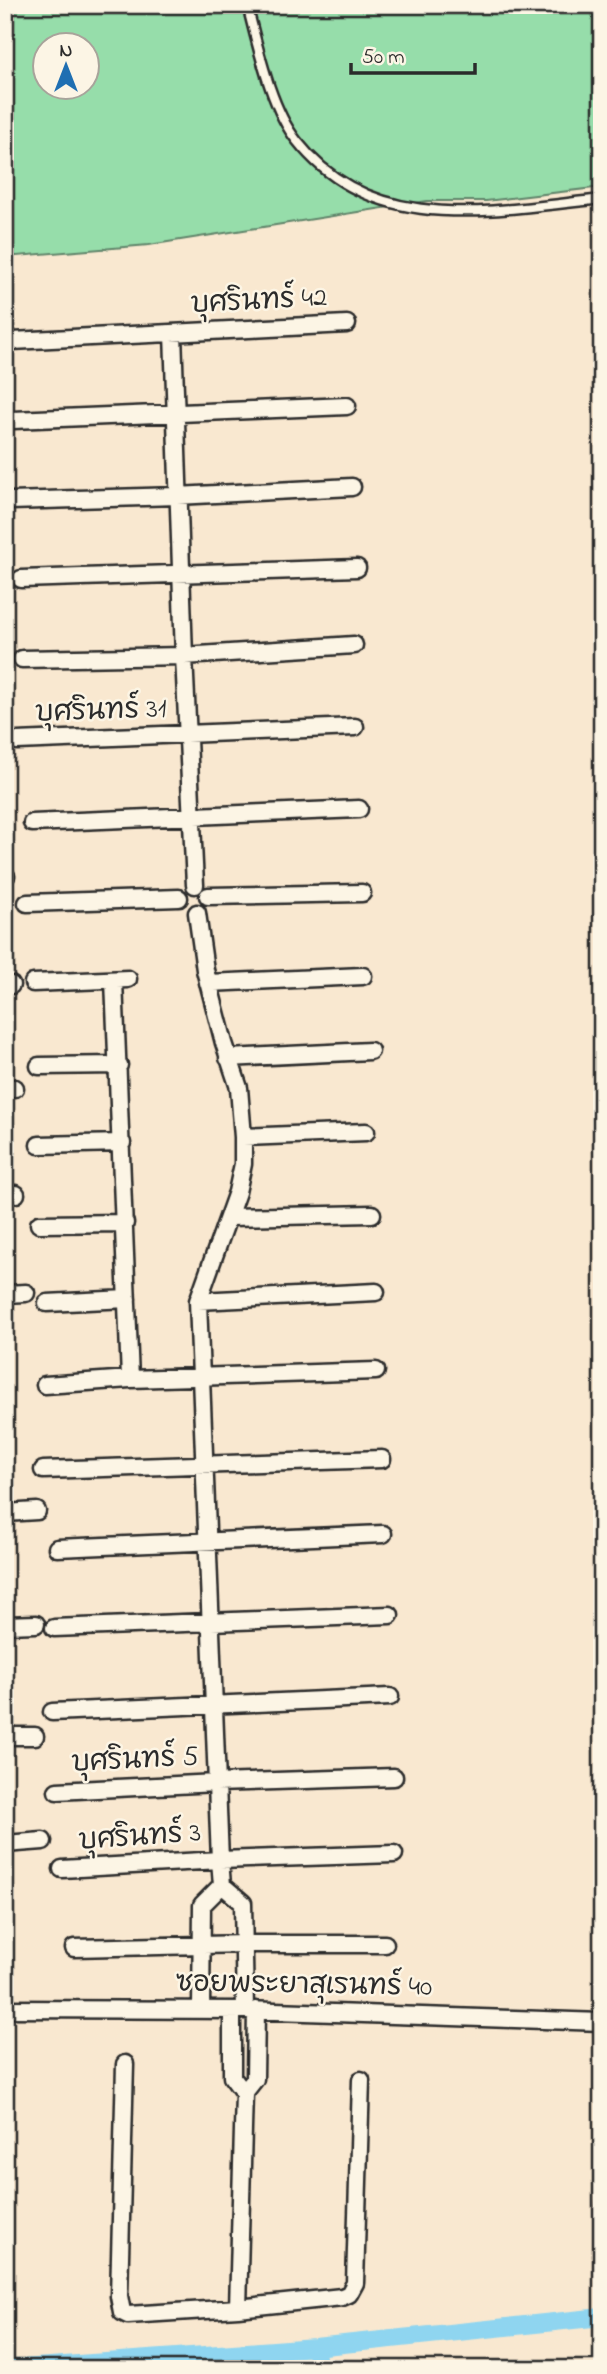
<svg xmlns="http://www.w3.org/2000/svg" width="607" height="2374" font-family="'Indie Flower','Playpen Sans Thai',sans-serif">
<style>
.green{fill:#96ddaa;stroke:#60846a;stroke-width:2;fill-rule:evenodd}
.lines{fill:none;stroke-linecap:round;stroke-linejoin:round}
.canal{stroke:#8fd5f0;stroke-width:18}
.service-casing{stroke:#2b2b2b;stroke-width:13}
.minor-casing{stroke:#2b2b2b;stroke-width:21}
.service{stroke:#fcf5e5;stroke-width:8}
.minor{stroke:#fcf5e5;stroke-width:16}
.labels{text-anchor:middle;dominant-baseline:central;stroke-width:5;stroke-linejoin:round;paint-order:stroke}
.street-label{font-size:28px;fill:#2b2b2b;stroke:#fcf5e5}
</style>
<rect width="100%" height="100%" fill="#f9e8d0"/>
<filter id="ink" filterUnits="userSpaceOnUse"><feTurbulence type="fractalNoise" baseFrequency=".0143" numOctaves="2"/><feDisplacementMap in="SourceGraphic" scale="14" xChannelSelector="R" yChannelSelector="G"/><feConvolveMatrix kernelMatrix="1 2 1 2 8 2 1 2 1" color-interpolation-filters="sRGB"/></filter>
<g filter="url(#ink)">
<path class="green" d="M5 5H602V187L486 201H427L149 245 5 257ZM46 46H88V88H46Z"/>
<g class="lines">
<path class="canal" d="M315 2347 319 2369
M8 2369 315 2347 602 2317"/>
<defs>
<path id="service" d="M247 5C258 46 270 107 297 141 373 238 496 210 602 199
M601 2214 602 2188"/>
<path id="minor" d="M173 333 184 656 195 885
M12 341 347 324
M13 420 347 406
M10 501 177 496 352 487
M21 579 357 568
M22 659 184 656 354 645
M17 741 355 727
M32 823 359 809
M5 876H6
M208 896 362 893
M27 903 179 898
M197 913 205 970 224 1043 239 1088 243 1137V1164L237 1192 198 1301 220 1860 222 1885 243 1903 245 2010
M114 980 130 1379
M33 983 128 979
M208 983 363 976
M5 985H11
M228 1058 370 1051
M39 1066 119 1065
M5 1088H15
M243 1137 366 1132
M39 1145 122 1143
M5 1194H16
M230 1217 372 1214
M39 1224 125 1223
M5 1294 26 1293
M198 1301 376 1292
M47 1303 127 1299
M45 1385 130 1379 376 1371
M43 1470 382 1459
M5 1513 37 1511
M57 1548 383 1534
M5 1625 36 1624
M54 1628 390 1615
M52 1712 390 1697
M5 1736H35
M57 1791 216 1783 394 1777
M5 1844 43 1841
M62 1869 220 1860 394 1854
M74 1948 245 1944H385
M5 2009 245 2010 602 2022
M201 2009 202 1905 222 1885
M232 2010V2077L244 2093
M125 2064 119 2296 122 2312 128 2315 238 2308 342 2297 349 2294 355 2283 361 2080
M238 2308 244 2093 255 2079 256 2010"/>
</defs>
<use href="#service" class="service-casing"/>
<use href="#minor" class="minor-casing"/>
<use href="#service" class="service"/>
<use href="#minor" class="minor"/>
</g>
</g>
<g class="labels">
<g class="street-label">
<text transform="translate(259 302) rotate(-3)">บุศรินทร์ 42</text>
<text transform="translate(101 712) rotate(-2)">บุศรินทร์ 31</text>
<text transform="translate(135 1761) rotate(-3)">บุศรินทร์ 5</text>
<text transform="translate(140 1838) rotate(-4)">บุศรินทร์ 3</text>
<text transform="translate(304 1986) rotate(1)">ซอยพระยาสุเรนทร์ 40</text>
</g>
</g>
<rect width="607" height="2374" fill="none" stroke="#fcf5e5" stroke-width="28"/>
<rect x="14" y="14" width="579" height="2346" fill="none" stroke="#2b2b2b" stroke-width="2.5" filter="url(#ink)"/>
<g transform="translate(66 66)"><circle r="33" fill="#fcf5e5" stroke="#a8a49b" stroke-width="2"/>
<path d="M0-5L12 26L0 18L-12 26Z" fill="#1f6fb2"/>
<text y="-10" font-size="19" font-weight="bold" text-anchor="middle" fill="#2b2b2b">N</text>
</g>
<path d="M351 63v10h124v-10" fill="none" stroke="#2b2b2b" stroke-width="3.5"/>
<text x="362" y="63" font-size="21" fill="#2b2b2b" stroke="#fcf5e5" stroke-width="5" paint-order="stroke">50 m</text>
</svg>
